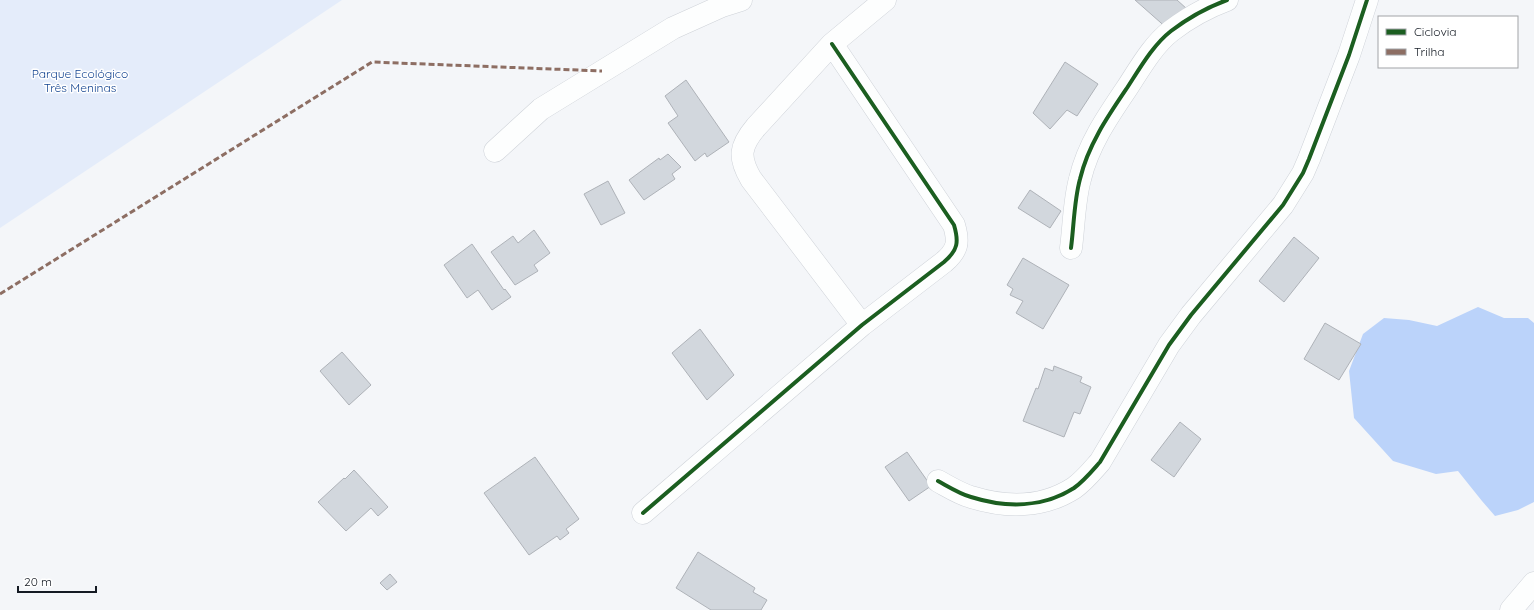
<svg xmlns="http://www.w3.org/2000/svg" width="1534" height="610" font-family="Quicksand,sans-serif">
<style>
.green{fill:#e4ecfa}
.forest{fill:#bbd3fa}
.building{fill:#d2d7dd;stroke:#aeb2b8}
.lines{fill:none;stroke-linecap:round;stroke-linejoin:round}
.street-casing{stroke:#ced2d8;stroke-width:23}
.street{stroke:#fdfefe;stroke-width:22}
.quiet{stroke:#8d6e63;stroke-width:3;stroke-dasharray:6 3;stroke-linecap:butt}
.cycleway-casing{stroke:#fff;stroke-width:6}
.cycleway{stroke:#1b5e20;stroke-width:4}
.labels{text-anchor:middle;dominant-baseline:central;stroke-width:3;stroke-linejoin:round;paint-order:stroke}
.park-label{font-size:12px;fill:#124390;stroke:#fff}
</style>
<rect width="100%" height="100%" fill="#f4f6f9"/>
<path class="green" d="M0 0H342L0 228Z"/>
<path class="forest" d="M1478 307 1504 318H1528L1534 323V502L1518 510 1495 516 1482 501 1458 471 1436 474 1393 461 1354 418 1349 371 1363 334 1384 318 1409 320 1437 326Z"/>
<path class="building" d="M1135 0H1177L1187 9 1169 30Z
M1065 62 1098 84 1077 116 1067 110 1050 129 1033 113Z
M686 80 729 142 707 157 705 153 695 161 668 123 678 116 665 96Z
M668 154 681 167 672 174 675 179 644 200 629 180 659 158 660 160Z
M608 181 625 213 601 225 584 194Z
M1030 190 1061 211 1050 228 1018 208Z
M534 230 550 253 534 265 538 271 515 285 491 252 513 236 518 243Z
M1294 237 1319 258 1284 302 1259 281Z
M472 244 504 290 505 289 511 297 492 310 478 290 467 298 444 265Z
M1023 258 1069 285 1043 329 1016 313 1023 301 1010 295 1013 289 1007 285Z
M1325 323 1361 344 1339 380 1304 359Z
M700 329 734 375 707 400 672 353Z
M342 352 371 385 349 405 320 371Z
M1054 366 1082 377 1080 382 1091 387 1080 414 1074 412 1064 437 1023 421 1036 388 1038 389 1045 368 1053 371Z
M1180 422 1201 439 1174 477 1151 460Z
M907 452 931 486 909 501 885 467Z
M535 457 579 519 566 529 569 533 560 540 557 536 529 555 484 493Z
M354 470 388 507 378 516 371 508 346 531 318 502 344 478 345 479Z
M698 552 755 588 753 592 767 600 761 610H711L676 588Z
M390 574 397 582 387 590 380 583Z"/>
<g class="lines">
<defs>
<path id="street" d="M495 151 541 109 673 28 722 6 741 0
M1071 248C1074 225 1074 201 1080 179 1088 145 1108 116 1127 88 1140 68 1153 45 1171 31 1188 18 1208 7 1227 0
M862 325 751 179C738 157 740 146 756 127L832 44 885 0
M938 481C949 487 960 494 971 497 1006 508 1043 508 1074 488 1084 481 1092 471 1100 462L1169 345 1191 315 1283 205 1303 173 1309 159 1349 55 1367 0
M643 513 862 325 944 262C958 250 959 242 954 225L832 44
M1511 610 1534 583"/>
</defs>
<use href="#street" class="street-casing"/>
<use href="#street" class="street"/>
<path class="quiet" d="M0 294 372 62 602 71"/>
<defs>
<path id="cycleway" d="M1071 248C1074 225 1074 201 1080 179 1088 145 1108 116 1127 88 1140 68 1153 45 1171 31 1188 18 1208 7 1227 0
M938 481C949 487 960 494 971 497 1006 508 1043 508 1074 488 1084 481 1092 471 1100 462L1169 345 1191 315 1283 205 1303 173 1309 159 1349 55 1367 0
M643 513 862 325 944 262C958 250 959 242 954 225L832 44"/>
</defs>
<use href="#cycleway" class="cycleway-casing"/>
<use href="#cycleway" class="cycleway"/>
</g>
<g class="labels">
<g class="park-label">
<text x="80" y="73">Parque Ecológico<tspan x="80" dy="14">Três Meninas</tspan></text>
</g>
</g>
<rect x="1378" y="16" width="140" height="52" fill="#ffffff" stroke="#a1a3a7"/>
<rect x="1386" y="29" width="20" height="6" fill="#1b5e20" stroke="#a1a3a7"/>
<text x="1414" y="36" font-size="12" fill="#141a23">Ciclovia</text>
<rect x="1386" y="49" width="20" height="6" fill="#8d6e63" stroke="#a1a3a7"/>
<text x="1414" y="56" font-size="12" fill="#141a23">Trilha</text>
<path d="M18 586v6h78v-6" fill="none" stroke="#141a23" stroke-width="2"/>
<text x="24" y="586" font-size="12" fill="#141a23" stroke="#ffffff" stroke-width="3" paint-order="stroke">20 m</text>
</svg>
